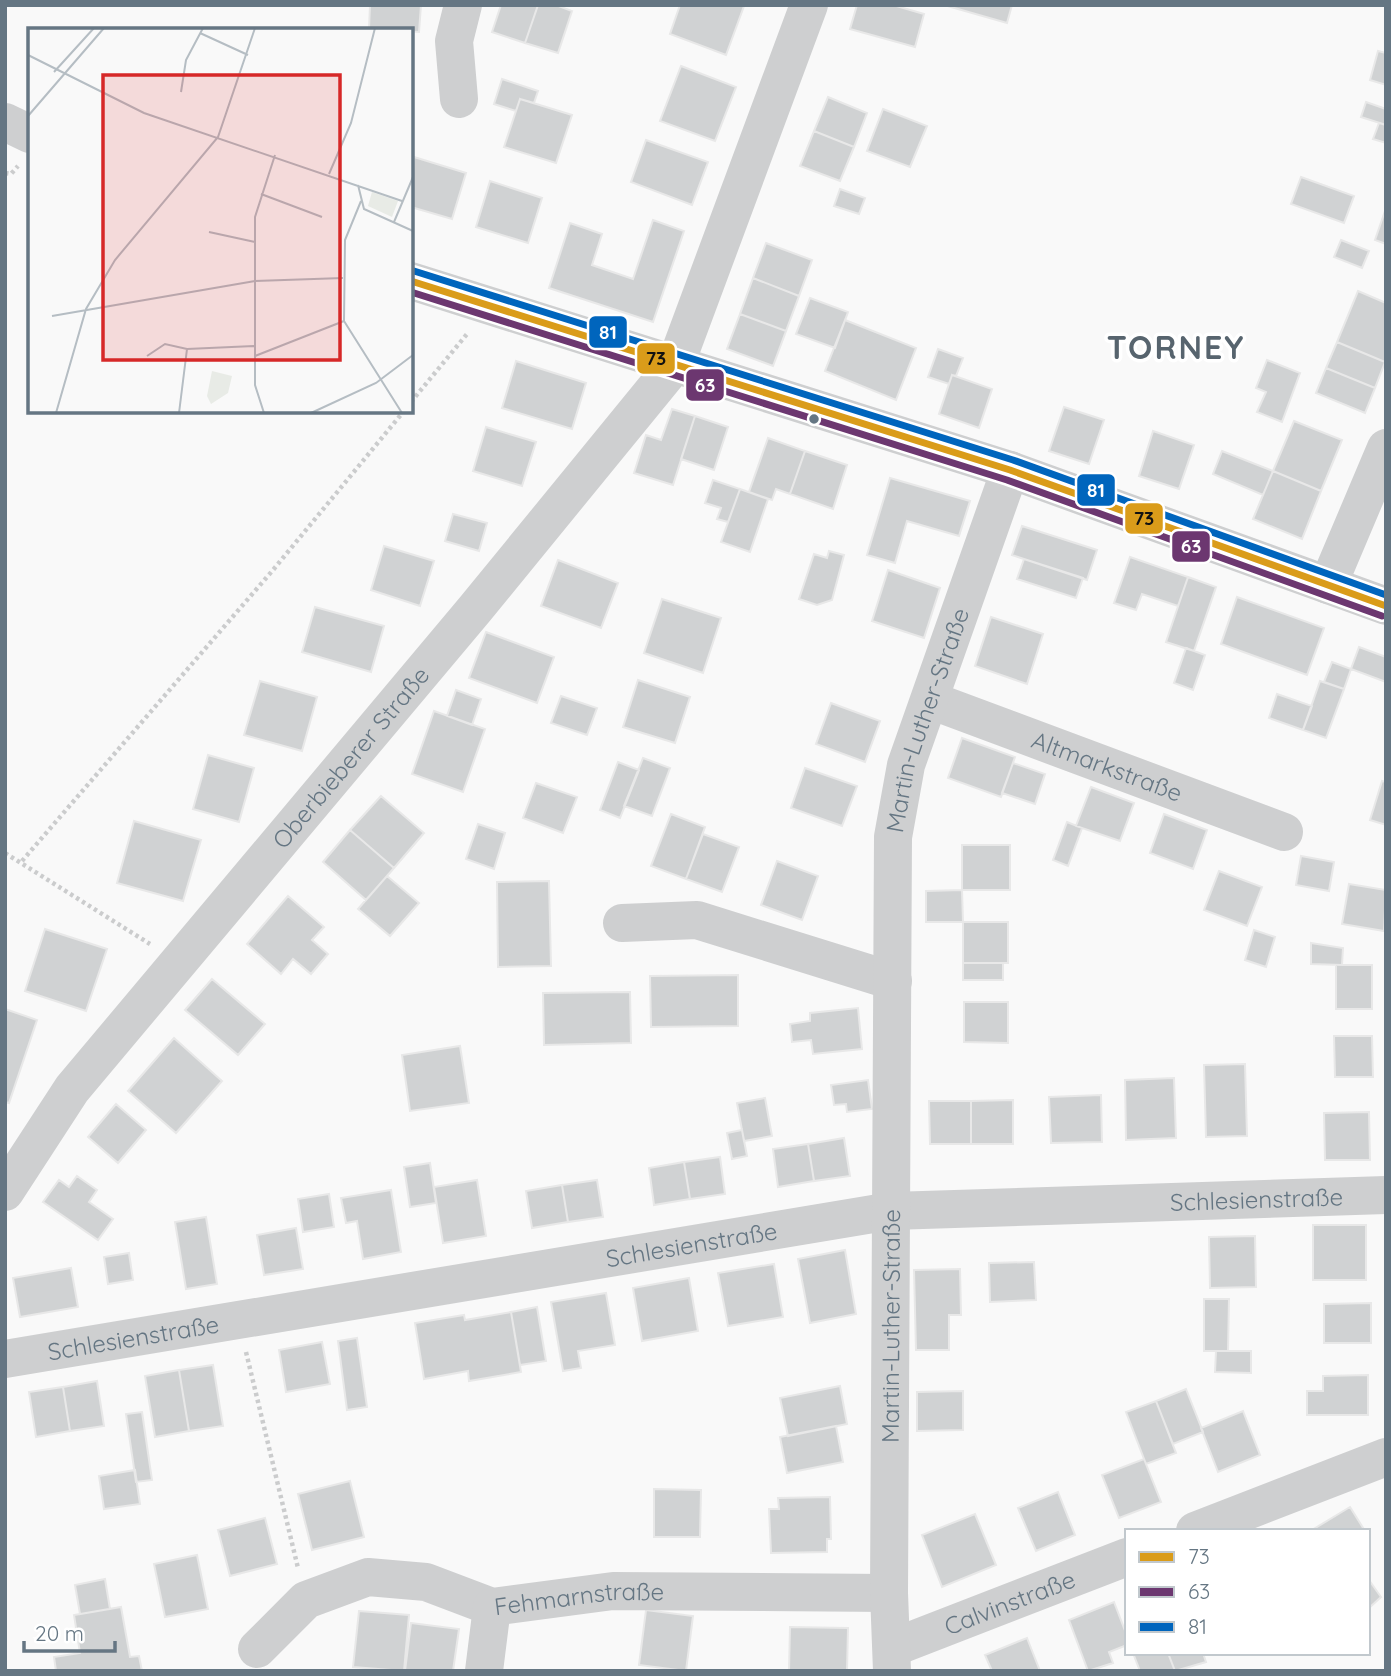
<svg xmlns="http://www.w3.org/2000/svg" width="1391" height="1676" font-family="Quicksand,sans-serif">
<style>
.building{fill:#d0d2d3;stroke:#e8e8e8;stroke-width:2}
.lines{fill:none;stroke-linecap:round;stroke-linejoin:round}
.path{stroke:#cbcccd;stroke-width:4.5;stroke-dasharray:3.5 3.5;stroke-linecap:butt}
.minor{stroke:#cecfd0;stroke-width:38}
.bus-1-casing{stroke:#fff;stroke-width:12}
.bus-2-casing{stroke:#fff;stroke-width:12}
.bus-3-casing{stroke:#fff;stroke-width:12}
.bus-1{stroke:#da9c1a;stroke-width:7}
.bus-2{stroke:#6c3770;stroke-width:7}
.bus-3{stroke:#0065bd;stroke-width:7}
.bus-dot{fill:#657683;stroke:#fff;stroke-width:2.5}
.labels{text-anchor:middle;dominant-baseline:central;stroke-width:7;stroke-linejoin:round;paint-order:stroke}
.street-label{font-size:24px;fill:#657683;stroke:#fff}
.district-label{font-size:32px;font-weight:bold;letter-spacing:2px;fill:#57646e;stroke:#fff}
.inset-road{fill:none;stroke:#b5bdc3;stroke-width:2}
.view{fill:#d62828;fill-opacity:0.15;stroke:#d62828;stroke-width:3.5}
.inset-edge{fill:none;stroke:#657683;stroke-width:3.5}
.line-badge{stroke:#fff;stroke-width:2.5}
.badge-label{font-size:19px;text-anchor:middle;font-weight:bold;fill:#fff}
.pale-badge-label{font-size:19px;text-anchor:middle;font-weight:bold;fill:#111}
</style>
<rect width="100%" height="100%" fill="#f9f9f9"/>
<path class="building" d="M370 5H421L419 32 369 29Z
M501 5H538L525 43 492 32Z
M538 5H556L572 11 558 53 525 43Z
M680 5 744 6 726 55 670 34Z
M857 5H893L924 14 915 47 850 29Z
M944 5H1012L1007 23Z
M1378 51 1386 53V85L1370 80Z
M681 66 736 87 715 141 660 121Z
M502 79 538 91 534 103 520 99 516 111 494 104Z
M828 97 867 113 854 147 814 131Z
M520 99 572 115 556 163 504 147Z
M1366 102 1386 109V125L1361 117Z
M883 109 927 126 910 167 867 151Z
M1379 123 1386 125V143L1373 139Z
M814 131 854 147 840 181 800 166Z
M646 140 708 162 692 205 631 182Z
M414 157 466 173 452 219 411 207Z
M1301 177 1354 196 1344 223 1291 204Z
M490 181 542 198 528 243 476 227Z
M840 189 865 198 859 214 834 206Z
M1386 208V244L1375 240Z
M653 220 684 231 653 322 549 288 570 223 602 234 592 265 633 279Z
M1341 240 1369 251 1362 268 1334 257Z
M766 243 812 260 799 296 753 278Z
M753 278 799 296 786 331 740 314Z
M1358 291 1386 303 1385 362 1337 342Z
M810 298 848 312 835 348 796 334Z
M740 314 786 331 773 366 727 349Z
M845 320 916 348 896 400 825 371Z
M1337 342 1385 362 1375 388 1326 368Z
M938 349 963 358 956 376 952 375 949 384 928 377Z
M1267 360 1300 373 1282 422 1257 412 1266 392 1256 388Z
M516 361 586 383 572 429 502 408Z
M1326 368 1375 388 1365 413 1316 393Z
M952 375 992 389 979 428 939 414Z
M1064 407 1104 420 1089 464 1049 451Z
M672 409 695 416 673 485 634 473 646 435 661 440Z
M695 416 728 427 714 470 681 459Z
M1294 421 1342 440 1321 491 1273 471Z
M486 427 536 442 522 486 473 471Z
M1153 431 1194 445 1179 489 1139 476Z
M768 438 805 451 790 494 776 489 772 500 749 492Z
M805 451 847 465 833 509 790 494Z
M1222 451 1273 471 1263 495 1213 474Z
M1273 471 1321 491 1302 539 1253 519Z
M890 478 970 501 959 536 907 521 895 563 867 555Z
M713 480 740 489 728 522 717 519 721 508 705 503Z
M740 489 768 499 750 552 721 542Z
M453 514 487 523 479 551 445 541Z
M1022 526 1097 550 1087 580 1012 555Z
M384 546 434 561 420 606 371 590Z
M829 551 844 555 832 600 817 605 799 599 814 554 827 558Z
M1130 557 1188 577 1178 606 1142 594 1136 610 1114 603Z
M1024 559 1083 578 1076 598 1017 579Z
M558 560 618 583 601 628 541 606Z
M888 570 940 588 924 638 872 621Z
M1188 577 1216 587 1194 651 1166 642Z
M1237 597 1324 628 1307 675 1221 644Z
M662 599 721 618 703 673 644 653Z
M315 607 384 626 371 672 302 652Z
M991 617 1043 634 1027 684 975 666Z
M486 632 554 657 537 703 469 678Z
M1359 647 1386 657V682L1351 669Z
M1186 648 1205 655 1193 690 1174 683Z
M1332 662 1351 669 1344 689 1324 682Z
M638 680 690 697 675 743 623 727Z
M260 681 317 697 302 751 244 735Z
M1320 681 1344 689 1326 738 1303 730Z
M456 690 481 699 472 725 447 716Z
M1277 694 1312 706 1303 730 1269 718Z
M561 696 597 708 587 735 551 723Z
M831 703 880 721 865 762 816 744Z
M434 711 485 729 463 792 412 774Z
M962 738 1015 757 1001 797 948 778Z
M208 755 254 768 239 822 193 809Z
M643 758 670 768 652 816 624 806Z
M618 762 639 770 620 818 600 810Z
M1013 763 1045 774 1035 804 1002 793Z
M805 768 857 786 842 826 791 808Z
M1382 781 1386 782V825L1370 820Z
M536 783 577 797 563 833 523 818Z
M1091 787 1134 803 1120 841 1076 826Z
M381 796 424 833 394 868 350 830Z
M671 814 705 827 686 879 651 866Z
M1164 814 1207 830 1193 869 1150 853Z
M134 821 201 840 183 901 117 883Z
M1067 822 1082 828 1068 866 1053 860Z
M478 824 505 833 494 869 466 859Z
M350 830 394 868 366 900 323 862Z
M703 834 739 847 722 892 686 879Z
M962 845H1010V890H962Z
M1301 856 1334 862 1329 891 1296 885Z
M777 861 818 876 802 920 761 905Z
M1219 871 1262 887 1247 926 1204 910Z
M387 876 419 903 390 936 358 909Z
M549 881 551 966 498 967 497 882Z
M1349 884 1386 890 1384 931 1342 924Z
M962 890 963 922H926V891Z
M288 896 324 927 312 940 328 954 311 974 293 959 281 974 247 944Z
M963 922H1008V963H963Z
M45 929 107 949 86 1011 25 991Z
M1254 930 1275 937 1266 967 1245 960Z
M1311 943 1343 948 1342 965 1311 964Z
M963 963H1003V980H963Z
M1336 965H1372V1009H1336Z
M738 975V1026L651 1027 650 976Z
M212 979 265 1024 238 1055 185 1010Z
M630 992 631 1043 544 1045 543 993Z
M964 1002H1008V1043L964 1042Z
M858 1008 862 1049 813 1054 811 1040 792 1042 790 1024 810 1021V1013Z
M5 1009 37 1020 9 1103 5 1102Z
M1334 1036H1372L1373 1077H1335Z
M174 1038 222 1081 176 1133 128 1091Z
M460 1046 469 1103 410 1111 402 1055Z
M1245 1064 1247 1136 1206 1137 1204 1065Z
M1174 1078 1176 1138 1126 1140 1125 1080Z
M868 1080 872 1109 847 1112 846 1104 834 1105 831 1085Z
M1101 1095 1102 1142 1051 1143 1049 1097Z
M765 1098 772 1136 744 1141 737 1103Z
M1013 1100V1144H971V1101Z
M929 1101H971V1144H930Z
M116 1104 146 1130 118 1163 88 1137Z
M1369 1112 1370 1160H1325L1324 1113Z
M742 1130 747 1156 732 1159 727 1133Z
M844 1138 850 1176 814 1181 808 1144Z
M808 1144 814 1181 778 1187 773 1149Z
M720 1157 725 1194 690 1199 684 1162Z
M684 1162 690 1199 654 1205 649 1168Z
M430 1163 436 1203 410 1207 404 1167Z
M77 1176 97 1190 89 1202 113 1219 98 1240 43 1202 59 1180 69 1187Z
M477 1180 486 1236 443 1243 434 1187Z
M597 1180 603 1217 568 1222 562 1185Z
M562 1185 568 1222 532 1228 526 1191Z
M391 1190 401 1252 363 1259 357 1221 346 1223 341 1198Z
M329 1194 334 1227 303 1232 298 1199Z
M206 1217 217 1284 186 1289 175 1222Z
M1313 1225H1366V1280H1313Z
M296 1228 303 1269 264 1275 257 1235Z
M1255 1236 1256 1287 1210 1288 1209 1237Z
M845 1250 856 1314 810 1323 798 1259Z
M129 1253 133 1280 108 1284 104 1257Z
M1034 1262 1036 1300 990 1302 989 1263Z
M774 1264 783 1317 728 1326 718 1273Z
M71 1268 78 1307 20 1317 13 1278Z
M960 1269 961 1315H949V1350H916L914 1270Z
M689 1278 698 1331 642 1341 633 1288Z
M606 1293 615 1345 578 1351 581 1368 563 1371 551 1302Z
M1204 1299H1229L1228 1351H1204Z
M1371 1303V1343H1324V1304Z
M537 1307 546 1361 520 1365 511 1312Z
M511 1312 521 1372 469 1381 468 1371 424 1379 415 1323 464 1315 465 1320Z
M357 1338 367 1407 347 1410 338 1341Z
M322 1342 330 1384 286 1392 279 1350Z
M1216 1351H1251V1373L1215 1372Z
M213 1365 223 1426 189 1431 179 1370Z
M179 1370 189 1431 155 1437 145 1376Z
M1368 1375V1415H1307V1391H1323V1376Z
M97 1381 104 1426 70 1431 63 1387Z
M840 1386 847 1424 788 1436 780 1398Z
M63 1387 70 1431 36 1437 29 1392Z
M1186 1389 1203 1432 1173 1444 1156 1401Z
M963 1391V1430L917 1431V1392Z
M1156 1401 1176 1453 1146 1464 1126 1412Z
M1243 1411 1260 1455 1218 1472 1201 1428Z
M142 1412 152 1480 136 1482 126 1414Z
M836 1426 843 1462 787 1473 780 1437Z
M1144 1459 1161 1502 1119 1518 1102 1475Z
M135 1470 140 1504 104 1509 99 1476Z
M350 1481 364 1537 312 1550 298 1494Z
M654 1489 701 1490 700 1537H654Z
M1058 1492 1075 1535 1036 1551 1018 1508Z
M830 1497 831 1539H827V1552L771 1553 769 1509H779L778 1498Z
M1350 1507 1365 1531H1312V1530Z
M975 1514 996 1565 942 1587 922 1535Z
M265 1518 277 1564 230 1576 218 1530Z
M197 1555 208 1609 165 1617 154 1564Z
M105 1579 110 1609 80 1614 75 1585Z
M1369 1580 1381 1597 1368 1609V1581Z
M1114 1602 1127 1636V1645L1109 1652 1113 1663 1088 1671 1069 1620Z
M121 1607 130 1657 139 1656 142 1671H56L54 1657 80 1653 74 1615Z
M646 1610 693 1616 686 1671 639 1665Z
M359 1611 409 1615 404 1671 353 1667Z
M411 1623 459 1629 453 1671H405Z
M790 1627 848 1628 847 1671H789Z
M1027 1638 1040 1671H992L985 1655Z
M1133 1653H1168L1175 1671H1140Z
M1168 1653H1203L1206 1662 1175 1671Z"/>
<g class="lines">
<path class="path" d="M5 173 11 174 18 166
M411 402 467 334
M5 853 150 944
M22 861 273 570 404 411
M246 1352 298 1568"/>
<g class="minor">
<path d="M459 99 454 41 463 5"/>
<path d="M5 122 30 134"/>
<path d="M411 281 1010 470 1386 606"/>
<path d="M1328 585 1386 448"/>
<path id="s1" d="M930 700 1284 832"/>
<path d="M622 923 697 920 893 981"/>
<path id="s2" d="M5 1192 72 1089 475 609 676 363 809 5"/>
<path id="s3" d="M5 1359 891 1211 1386 1195"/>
<path d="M1195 1531 1386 1457"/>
<path id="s4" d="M892 1648 1127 1557"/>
<path id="s5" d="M257 1649 306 1600 368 1577 426 1582 492 1607 613 1591 889 1593"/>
<path d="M484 1671 492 1607"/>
<path id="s6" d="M892 1671 889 1593 893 837 906 765 1010 470"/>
</g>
<defs>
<path id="bus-1" d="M411 281 1010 470 1386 606"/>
<path id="bus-2" d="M411 292 1007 480 1382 616"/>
<path id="bus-3" d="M414 271 1013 460 1386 595"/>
</defs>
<use href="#bus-1" class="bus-1-casing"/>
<use href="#bus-2" class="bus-2-casing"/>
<use href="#bus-3" class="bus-3-casing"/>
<use href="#bus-1" class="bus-1"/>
<use href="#bus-2" class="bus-2"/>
<use href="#bus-3" class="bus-3"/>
</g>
<circle class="bus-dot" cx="814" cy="419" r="6"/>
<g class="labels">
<g class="street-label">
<text stroke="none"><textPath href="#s6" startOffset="956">Martin-Luther-Straße</textPath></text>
<text stroke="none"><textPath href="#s2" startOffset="556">Oberbieberer Straße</textPath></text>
<text stroke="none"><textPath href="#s1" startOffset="189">Altmarkstraße</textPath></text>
<text stroke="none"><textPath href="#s3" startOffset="1264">Schlesienstraße</textPath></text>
<text stroke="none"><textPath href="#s3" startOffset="696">Schlesienstraße</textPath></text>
<text stroke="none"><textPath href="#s6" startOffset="345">Martin-Luther-Straße</textPath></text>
<text stroke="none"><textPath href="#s3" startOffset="130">Schlesienstraße</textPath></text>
<text stroke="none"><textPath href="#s5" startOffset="352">Fehmarnstraße</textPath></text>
<text stroke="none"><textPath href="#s4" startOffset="126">Calvinstraße</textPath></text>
</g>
<g class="district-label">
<text x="1176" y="347">TORNEY</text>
</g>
</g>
<g transform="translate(28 28)">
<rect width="385" height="385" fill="#f9f9f9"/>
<path d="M344 164 370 173 364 189 340 178ZM184 343 204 348 200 365 183 376 179 368Z" fill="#e8ebe6"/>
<path class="inset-road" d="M172 5 220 27M0 27 116 85 374 173M26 44 66 0M153 64 158 32 175 0M0 88 76 0M301 146 323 95 347 0M330 157 336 181 385 203M233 166 294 189M333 173 317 212 316 293 374 385M366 194 385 149M181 204 227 214M24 288 227 253 315 250M119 328 137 316 159 321 226 318M227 328 316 293M28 385 58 281 87 232 190 109 227 0M151 385 159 321M236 385 227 357V189L247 127M283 385 348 355 385 327"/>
<path class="view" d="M75 47H312V332H75Z"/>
<rect width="385" height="385" class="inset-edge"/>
</g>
<g class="line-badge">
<rect x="588" y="315" width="40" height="34" rx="7" fill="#0065bd"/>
<rect x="636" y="342" width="40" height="33" rx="7" fill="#da9c1a"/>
<rect x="685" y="368" width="40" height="34" rx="7" fill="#6c3770"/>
<rect x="1076" y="473" width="40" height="34" rx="7" fill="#0065bd"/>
<rect x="1124" y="502" width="40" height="33" rx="7" fill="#da9c1a"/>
<rect x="1171" y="530" width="40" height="33" rx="7" fill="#6c3770"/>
</g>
<g class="badge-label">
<text x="608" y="339">81</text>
<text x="705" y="392">63</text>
<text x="1096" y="497">81</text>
<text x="1191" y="553">63</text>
</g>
<g class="pale-badge-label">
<text x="656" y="365">73</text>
<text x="1144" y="525">73</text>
</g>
<rect width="1391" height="1676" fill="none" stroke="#657683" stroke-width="14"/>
<rect x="1125" y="1529" width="245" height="126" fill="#ffffff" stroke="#c1c8cd" stroke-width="2"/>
<rect x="1139" y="1552" width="35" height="10" fill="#da9c1a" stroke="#c1c8cd" stroke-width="2"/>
<text x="1188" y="1564" font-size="21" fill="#657683">73</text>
<rect x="1139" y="1587" width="35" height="10" fill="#6c3770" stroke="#c1c8cd" stroke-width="2"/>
<text x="1188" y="1599" font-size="21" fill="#657683">63</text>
<rect x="1139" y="1622" width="35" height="10" fill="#0065bd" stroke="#c1c8cd" stroke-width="2"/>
<text x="1188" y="1634" font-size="21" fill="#657683">81</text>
<path d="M24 1641v10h91v-10" fill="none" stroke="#657683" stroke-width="3.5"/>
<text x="35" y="1641" font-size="21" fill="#657683" stroke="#ffffff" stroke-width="5" paint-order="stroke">20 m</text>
</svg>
